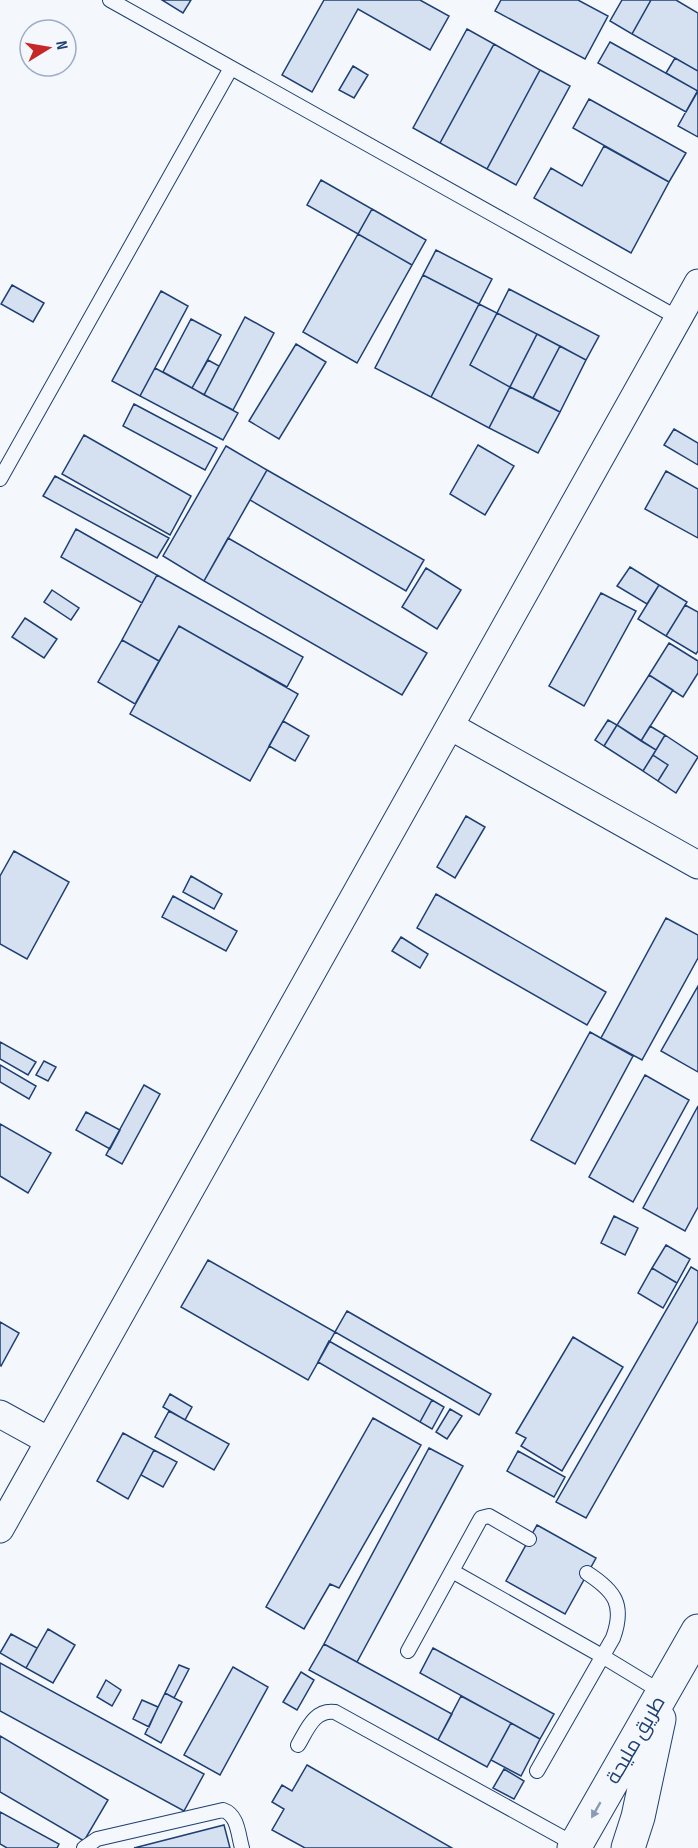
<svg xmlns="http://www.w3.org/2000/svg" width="698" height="1848" font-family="'Sofia Sans Condensed',Cairo,sans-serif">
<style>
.building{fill:#d5e0f0;stroke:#1d3f73;stroke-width:1.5}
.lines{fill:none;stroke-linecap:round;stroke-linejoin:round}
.lane-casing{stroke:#1d3f73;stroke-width:16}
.street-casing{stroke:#1d3f73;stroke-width:29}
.primary-casing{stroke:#1d3f73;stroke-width:35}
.lane{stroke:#f4f7fb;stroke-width:14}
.street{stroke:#f4f7fb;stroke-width:27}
.primary{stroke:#f4f7fb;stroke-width:33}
.oneway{fill:#889bb7}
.labels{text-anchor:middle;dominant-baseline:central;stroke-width:4.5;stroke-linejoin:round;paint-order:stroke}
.street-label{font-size:20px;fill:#1d3f73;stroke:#f4f7fb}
</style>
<rect width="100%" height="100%" fill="#f4f7fb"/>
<path class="building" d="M162 0H191L183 13Z
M324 0H420L449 16 430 50 358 9 312 92 282 75Z
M501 0H578L608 16 585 59 495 11Z
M622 0H651L632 34 610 21Z
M651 0H676L698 13V71L632 34Z
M467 29 494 44 440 143 413 128Z
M610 42 698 91 686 112 598 63Z
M494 44 540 70 487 169 440 143Z
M675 58 698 71V91L666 73Z
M353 66 368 75 354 98 339 90Z
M540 70 570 86 516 185 487 169Z
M698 90V137L678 126Z
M589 99 686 153 669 182 573 128Z
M604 146 669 182 631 253 534 198 551 168 582 186Z
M321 180 372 209 358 234 307 205Z
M372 209 426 240 412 265 358 234Z
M358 234 412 265 357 363 303 332Z
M436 250 492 279 479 304 423 275Z
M423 275 479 304 431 397 375 368Z
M12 285 44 303 33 322 1 304Z
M509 289 599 336 586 360 497 313Z
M161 291 188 306 140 396 112 381Z
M479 304 497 313 470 365 510 387 489 428 431 397Z
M497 313 537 334 510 387 470 365Z
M245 317 274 333 233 410 204 395Z
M191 319 221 335 192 388 163 372Z
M537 334 560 346 533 398 510 387Z
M296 344 326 362 279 439 249 421Z
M560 346 586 360 560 412 533 398Z
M208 360 219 366 204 395 192 388Z
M155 368 238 413 223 440 140 396Z
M510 387 560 412 538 453 489 428Z
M134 404 217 448 205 470 123 426Z
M674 429 698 443V465L664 445Z
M84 435 191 496 170 535 62 474Z
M478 445 514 466 485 515 450 494Z
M226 446 267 470 204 581 163 556Z
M267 470 424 560 406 591 250 500Z
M666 471 698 489V538L645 509Z
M55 476 169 538 157 558 43 496Z
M76 529 157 575 142 603 61 557Z
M228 538 427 653 402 695 204 581Z
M630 567 659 585 647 604 617 586Z
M426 568 461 590 437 629 402 607Z
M157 575 303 657 287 687 179 626 159 661 122 640Z
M659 585 687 602 666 636 638 619Z
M52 590 79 608 71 620 44 602Z
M601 593 636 611 584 706 549 686Z
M685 605 698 612V651L696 654 666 636Z
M25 618 57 639 44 658 12 637Z
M179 626 298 694 250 781 130 714Z
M122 640 159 661 135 704 98 682Z
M669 643 698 661V673L683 697 649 675Z
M649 675 673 690 641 741 617 725Z
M608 720 617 725 604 746 595 740Z
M283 721 309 736 295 761 269 746Z
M617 725 656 750 643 771 604 746Z
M650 726 665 735 656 750 641 741Z
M665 735 698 757 676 793 658 781 668 765 653 755Z
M653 755 668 765 658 781 643 771Z
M466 816 485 827 455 878 437 867Z
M14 851 69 882 27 959 0 944V876Z
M191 876 222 894 214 909 183 892Z
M436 894 606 992 587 1025 417 928Z
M173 896 237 931 226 951 162 917Z
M666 918 698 935V958L642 1060 601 1038Z
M401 937 428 954 420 968 392 951Z
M698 986V1072L661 1051Z
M590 1032 633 1056 575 1164 531 1140Z
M0 1042 36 1062 28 1075 0 1059Z
M44 1061 56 1067 48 1081 36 1075Z
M0 1065 36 1086 29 1099 0 1082Z
M645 1075 689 1100 633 1202 589 1177Z
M144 1085 160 1094 122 1164 106 1155Z
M698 1106V1207L685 1231 643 1208Z
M86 1112 120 1130 110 1149 76 1130Z
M0 1124 51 1153 28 1193 0 1176Z
M614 1216 638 1228 625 1255 601 1243Z
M666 1245 690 1259 677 1283 652 1268Z
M208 1260 335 1332 308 1380 181 1307Z
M691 1267 698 1271V1321L586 1518 556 1502Z
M652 1268 677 1283 663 1308 638 1293Z
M347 1311 491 1394 479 1415 335 1332Z
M0 1322 19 1333 1 1366 0 1365Z
M573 1337 623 1367 562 1471 521 1446 526 1438 516 1433Z
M329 1341 432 1400 420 1422 318 1362Z
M170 1394 192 1407 185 1420 163 1407Z
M432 1400 444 1407 432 1429 420 1422Z
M450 1409 462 1416 447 1439 436 1432Z
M169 1411 229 1444 214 1470 155 1437Z
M373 1418 421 1445 339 1588 330 1584 304 1629 266 1607Z
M123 1433 154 1450 128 1499 97 1481Z
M429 1448 463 1466 357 1662 324 1644Z
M154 1450 177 1462 163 1487 141 1475Z
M518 1451 565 1477 554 1497 507 1471Z
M537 1525 596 1558 565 1614 506 1581Z
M48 1629 75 1645 53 1683 26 1668Z
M11 1634 37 1648 26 1668 0 1653Z
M324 1644 452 1714 438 1740 309 1670Z
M433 1648 554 1714 540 1739 420 1673Z
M0 1663 204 1774 184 1811 0 1711Z
M179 1665 189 1669 174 1698 165 1693Z
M233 1667 268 1687 220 1775 184 1755Z
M301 1672 314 1680 297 1710 283 1702Z
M106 1680 121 1690 112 1706 97 1697Z
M165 1693 182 1702 161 1743 145 1734Z
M461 1696 511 1723 487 1767 438 1740Z
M142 1700 158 1707 149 1727 133 1719Z
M511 1723 540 1739 521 1776 491 1760Z
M0 1736 108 1800 84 1841 0 1792Z
M307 1765 452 1848H305L272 1830 284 1809 272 1802 282 1785 292 1791Z
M504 1769 524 1781 514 1799 493 1788Z
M0 1812 59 1844 57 1848H7L0 1844Z
M224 1825 230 1848H134Z"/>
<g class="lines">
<defs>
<path id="lane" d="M110 0 678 318
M0 479 231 68
M452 1571 602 1656 663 1693
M408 1651 481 1518 489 1516 529 1539
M298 1745C307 1730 314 1709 335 1712L576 1845
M537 1771 613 1638C625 1605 615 1591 587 1573
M84 1848 97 1839 223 1810C238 1815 238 1834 242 1848"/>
<path id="street" d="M450 726 698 865
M0 1414 49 1441
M0 1529 698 283"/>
<path id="primary" d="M574 1848 698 1631
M628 1848 638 1817 659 1719"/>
</defs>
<use href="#lane" class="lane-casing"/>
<use href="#street" class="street-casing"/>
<use href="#primary" class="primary-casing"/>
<use href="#lane" class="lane"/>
<use href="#street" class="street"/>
<use href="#primary" class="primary"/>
</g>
<defs><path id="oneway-solid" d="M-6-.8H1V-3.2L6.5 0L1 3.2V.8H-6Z" transform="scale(1.5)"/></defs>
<use class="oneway" href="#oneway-solid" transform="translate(596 1810) rotate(120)"/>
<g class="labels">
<g class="street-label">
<text transform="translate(636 1740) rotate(-60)">طريق مليحة</text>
</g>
</g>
<g transform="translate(48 48) rotate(79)"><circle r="28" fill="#f4f7fb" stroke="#9eadc5" stroke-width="1.5"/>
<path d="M0-4.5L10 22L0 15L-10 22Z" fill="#c62828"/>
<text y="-9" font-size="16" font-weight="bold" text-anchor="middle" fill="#1d3f73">N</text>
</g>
</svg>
